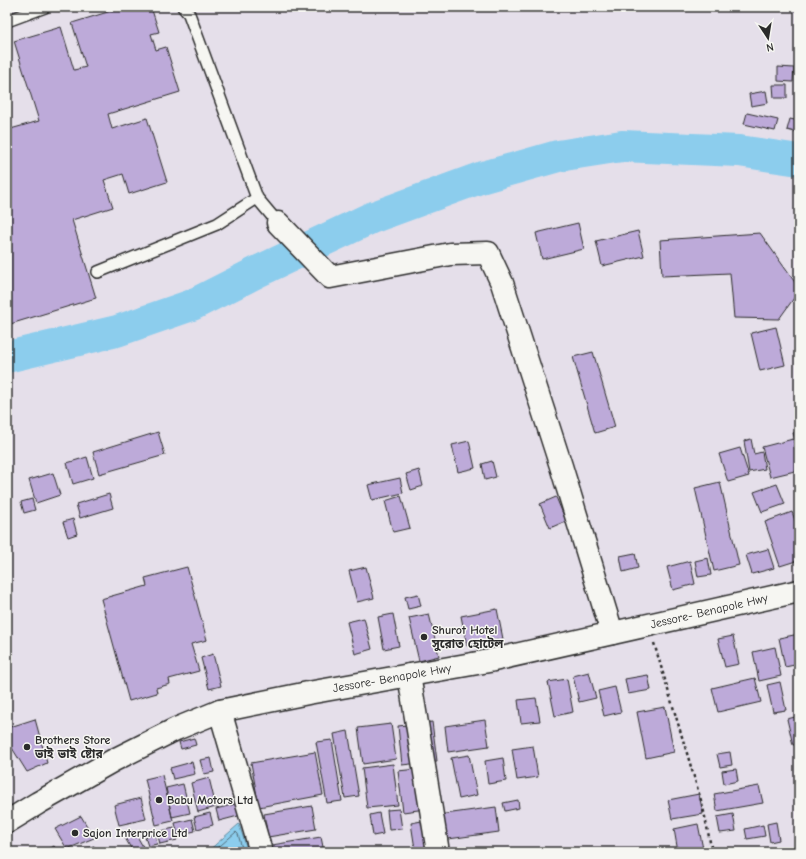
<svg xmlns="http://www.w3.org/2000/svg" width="806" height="859" font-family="'Comic Neue','Noto Sans Bengali',sans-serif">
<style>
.water{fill:#8ccded;stroke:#658c9f}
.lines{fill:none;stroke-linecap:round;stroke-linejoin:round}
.shore{stroke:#526c79;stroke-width:1}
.river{stroke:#8ccded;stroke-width:32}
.building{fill:#bdaad9;stroke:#2b2b2b}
.lane-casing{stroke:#2b2b2b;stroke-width:14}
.street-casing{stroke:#2b2b2b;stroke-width:25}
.highway-casing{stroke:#2b2b2b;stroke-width:25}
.path{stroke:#2b2b2b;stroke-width:2.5;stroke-dasharray:3 3;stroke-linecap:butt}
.lane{stroke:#f6f6f2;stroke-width:11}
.street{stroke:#f6f6f2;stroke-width:22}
.highway{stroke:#f6f6f2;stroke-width:22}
.poi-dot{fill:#2b2b2b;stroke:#f6f6f2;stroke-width:1.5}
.labels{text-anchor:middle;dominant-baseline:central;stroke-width:3;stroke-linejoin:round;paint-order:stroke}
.street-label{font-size:12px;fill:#2b2b2b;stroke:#f6f6f2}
.poi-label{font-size:12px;font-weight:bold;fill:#2b2b2b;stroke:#f6f6f2;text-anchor:start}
</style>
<rect width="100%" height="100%" fill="#e5dfea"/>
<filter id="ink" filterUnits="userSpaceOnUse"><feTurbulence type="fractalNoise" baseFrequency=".025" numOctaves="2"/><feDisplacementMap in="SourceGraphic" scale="8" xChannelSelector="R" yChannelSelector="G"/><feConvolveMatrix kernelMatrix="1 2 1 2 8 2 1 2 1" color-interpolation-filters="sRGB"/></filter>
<g filter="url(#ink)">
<path class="water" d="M239 824 248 852H207Z"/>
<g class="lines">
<path class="shore" d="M213 852 236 832 238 834 243 852"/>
<path class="river" d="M7 357 117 331 192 305 259 271 371 218 480 178 558 156 622 146 739 151 799 160"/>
</g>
<path class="building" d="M124 7H151L159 32 151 34 156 50 166 47 180 92 108 114 112 129 147 118 167 182 129 194 123 174 104 180 113 207 72 220 96 298 7 325V130L39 121 14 41 61 27 74 70 86 67 72 23Z
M778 67 794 68 793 82 778 81Z
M773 85H787V98H774Z
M766 91 768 103 751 106 749 94Z
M747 113 778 120 775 131 744 124Z
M790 119 799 121V133L787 130Z
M578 223 584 249 542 259 536 233Z
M638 231 644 256 602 266 596 241Z
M760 233 799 288V291L779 319 734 318 730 273 662 276 660 240Z
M776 327 785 365 760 371 751 333Z
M593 352 615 427 595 433 573 357Z
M799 431V453L793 433Z
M158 432 165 455 99 474 93 452Z
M751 439 754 454 762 452 765 469 749 472 744 441Z
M793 439 799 463V470L770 477 762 447Z
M469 441 475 468 458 472 452 445Z
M740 448 749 476 728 482 719 454Z
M87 457 93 478 73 484 67 463Z
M492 461 496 477 485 480 482 464Z
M419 470 423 486 411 490 406 474Z
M53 473 60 495 36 503 29 480Z
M400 478 403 493 372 500 368 485Z
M720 482 739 565 714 571 695 488Z
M777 484 785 504 762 512 754 492Z
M109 494 113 508 80 518 76 504Z
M401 496 410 528 393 532 385 501Z
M556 497 566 521 550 528 540 504Z
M32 499 35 510 24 513 21 502Z
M792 512 799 531V560L780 566 765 522Z
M73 519 77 534 68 537 63 522Z
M768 549 774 568 752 574 746 555Z
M635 553 638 568 623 572 620 556Z
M708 558 711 575 698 577 695 561Z
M690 561 695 584 673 590 667 567Z
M187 567 207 640 191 644 199 671 169 679 170 684 156 688 157 693 129 701 101 599 147 586 145 578Z
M366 567 374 598 357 602 349 571Z
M418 594 421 606 408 609 405 597Z
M497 609 503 639 467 646 461 616Z
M393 614 399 646 384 649 378 617Z
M429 614 439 656 419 661 409 618Z
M364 618 372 649 355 654 347 622Z
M799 634V664L785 667 779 638Z
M733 636 739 664 725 667 718 639Z
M775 647 781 676 759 681 753 652Z
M213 654 221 686 209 689 201 658Z
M589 672 596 698 579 702 573 676Z
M648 675 651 690 628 694 625 679Z
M755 678 761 702 718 712 712 688Z
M567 679 573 712 555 716 548 682Z
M780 682 786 710 773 712 767 685Z
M615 687 621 712 604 716 598 691Z
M536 698 540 721 521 723 518 700Z
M665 707 674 752 646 758 637 712Z
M799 716V744L793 745 787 719Z
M35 719 47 763 27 772 7 740V728Z
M485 720 489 746 448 752 445 726Z
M432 722 437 761 402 765 398 726Z
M391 724 396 759 363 764 358 728Z
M348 731 359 796 345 798 334 734Z
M194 738 196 745 181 749 179 742Z
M332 740 342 801 327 803 316 742Z
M533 746 538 777 517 780 512 749Z
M315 752 323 795 259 807 251 763Z
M730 752 732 765 720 767 717 754Z
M469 755 477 795 459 799 451 758Z
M211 758 214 772 204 774 200 760Z
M503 758 506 781 488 784 485 761Z
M192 762 195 774 173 779 170 768Z
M393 764 398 805 367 808 362 768Z
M436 767 441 807 403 812 398 771Z
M736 769 738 781 724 784 722 771Z
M162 775 173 821 156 825 145 779Z
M209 778 216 807 198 812 191 783Z
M183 784 190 813 172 817 166 788Z
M759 786 763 803 717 811 714 794Z
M699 794 703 814 672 819 668 800Z
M141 798 146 819 119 825 114 805Z
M518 800 519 808 505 811 503 803Z
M239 803 242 815 219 821 216 809Z
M312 806 316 829 268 837 264 814Z
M496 807 499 832 441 840 438 815Z
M399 809 402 829 389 830 387 810Z
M210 813 213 825 197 829 194 817Z
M379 813 383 834 373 836 370 815Z
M733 814 736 831 720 833 717 817Z
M81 816 94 838 67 849 55 829Z
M192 819 195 831 178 835 175 823Z
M432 819 436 846 415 849 411 823Z
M776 822 779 840 770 842 767 824Z
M698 824 703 849 687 852H678L674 829Z
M763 825 765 836 747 839 745 829Z
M174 828 177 840 160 844 157 832Z
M134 831 146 852H133L124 836Z
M155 834 157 844 148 846 145 837Z
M321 837 324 852H273L272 845Z
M54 846 58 852H44Z
M94 846 96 852H72Z"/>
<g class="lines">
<defs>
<path id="lane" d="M183 7 189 14 257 198 278 223
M7 21 45 7
M98 272 217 224 257 198"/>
<path id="street" d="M278 223 330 277 450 254 488 253 502 283 561 466 612 633
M409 675 438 852
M220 711 261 852"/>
<path id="highway" d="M7 822 38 803 114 760 176 729 220 711 308 693 489 661 799 591"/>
</defs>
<use href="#lane" class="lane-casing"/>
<use href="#street" class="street-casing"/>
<use href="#highway" class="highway-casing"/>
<path class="path" d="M654 643 703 807 712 852"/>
<use href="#lane" class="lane"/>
<use href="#street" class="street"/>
<use href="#highway" class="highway"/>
</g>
</g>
<g class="poi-dot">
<circle cx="424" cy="637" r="4"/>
<circle cx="27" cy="747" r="4"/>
<circle cx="159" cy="800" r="4"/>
<circle cx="75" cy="833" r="4"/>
</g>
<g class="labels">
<g class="street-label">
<text transform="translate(709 611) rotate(-13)">Jessore- Benapole Hwy</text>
<text transform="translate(392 678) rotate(-10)">Jessore- Benapole Hwy</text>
</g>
<g class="poi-label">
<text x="432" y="630">Shurot Hotel<tspan x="432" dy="14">সুরোত হোটেল</tspan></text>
<text x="35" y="740">Brothers Store<tspan x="35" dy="14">ভাই ভাই ষ্টোর</tspan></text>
<text x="167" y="800">Babu Motors Ltd</text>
<text x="83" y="833">Sajon Interprice Ltd</text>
</g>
</g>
<rect width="806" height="859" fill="none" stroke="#f6f6f2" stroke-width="24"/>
<rect x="12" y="12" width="782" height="835" fill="none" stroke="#2b2b2b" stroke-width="1.5" filter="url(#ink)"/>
<g transform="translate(768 38) rotate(168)" stroke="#f6f6f2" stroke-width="3" paint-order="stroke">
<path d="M0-3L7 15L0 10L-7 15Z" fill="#2b2b2b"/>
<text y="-6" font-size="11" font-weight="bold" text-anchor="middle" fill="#2b2b2b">N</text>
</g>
</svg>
